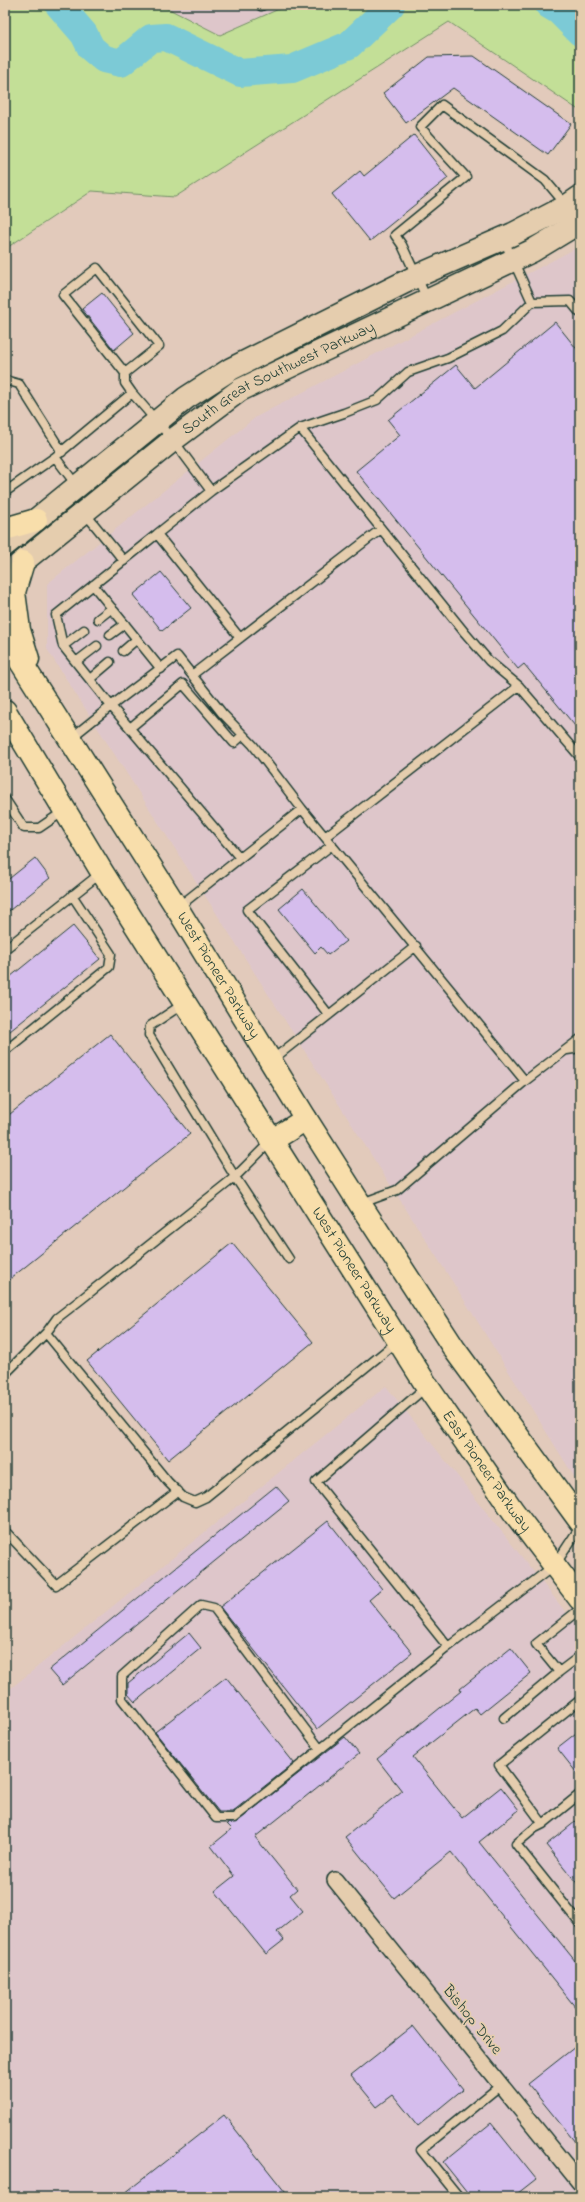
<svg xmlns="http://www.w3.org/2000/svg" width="585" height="2202" font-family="'Indie Flower',sans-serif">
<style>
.built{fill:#dec6ca}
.green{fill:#c3df97;stroke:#718e66}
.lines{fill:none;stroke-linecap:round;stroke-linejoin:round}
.river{stroke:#7bcad6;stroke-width:28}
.building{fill:#d5bded;stroke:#1f3d34}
.service-casing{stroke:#1f3d34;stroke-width:11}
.minor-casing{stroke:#1f3d34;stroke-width:18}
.secondary-casing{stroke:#1f3d34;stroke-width:25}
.primary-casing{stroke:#1f3d34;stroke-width:25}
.service{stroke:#e5cdae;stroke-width:8}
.minor{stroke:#e5cdae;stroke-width:15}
.secondary{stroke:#e5cdae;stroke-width:22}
.primary{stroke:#f8deab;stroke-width:22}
.labels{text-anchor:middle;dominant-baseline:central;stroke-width:3.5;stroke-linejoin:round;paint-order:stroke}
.street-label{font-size:16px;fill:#1f3d34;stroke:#e5cdae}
</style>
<rect width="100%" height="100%" fill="#e2cabb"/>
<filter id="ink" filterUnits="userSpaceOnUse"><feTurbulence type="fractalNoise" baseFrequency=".025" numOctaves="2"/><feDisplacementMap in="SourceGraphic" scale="8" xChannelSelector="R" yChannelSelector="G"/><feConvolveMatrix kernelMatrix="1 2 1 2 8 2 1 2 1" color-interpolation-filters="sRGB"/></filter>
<g filter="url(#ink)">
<path class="built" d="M161 5H288L220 35Z
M580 246V1486L461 1295 47 649V584L256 417Z
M386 1386 580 1630V2197H5V1693Z"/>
<path class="green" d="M5 5H161L220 35 288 5H580V111L449 22 175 197 92 191 5 249Z"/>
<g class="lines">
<path class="river" d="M59 5 84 34 91 48 104 59 121 63 151 38 166 37 240 73 292 69 349 45 391 5
M549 5 559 11 580 32"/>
</g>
<path class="building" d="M474 56 571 124 548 155 453 88 406 123 383 93 429 57Z
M414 135 448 178 370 241 332 194 360 171 364 176Z
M102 293 134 333 114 350 82 309Z
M555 322 580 353V732L524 664 518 669 356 471 400 435 388 420 456 365 475 388Z
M161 572 191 608 162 631 133 595Z
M35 858 50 878 5 914V882Z
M303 889 346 941 328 955 321 947 315 953 279 909Z
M73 926 100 959 5 1035V981Z
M110 1034 190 1134 5 1283V1118Z
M232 1243 313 1342 168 1460 87 1361Z
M276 1486 289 1501 62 1685 49 1670Z
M328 1521 382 1589 369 1600 412 1653 317 1729 220 1607Z
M189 1633 201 1648 135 1702 128 1694V1683Z
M511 1648 531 1673 480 1714 475 1708 413 1757 462 1818 501 1787 519 1810 479 1842 580 1967V2013L451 1852 394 1898 345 1837 402 1791 377 1759 461 1691 460 1689Z
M226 1677 294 1763 232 1812H219L155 1732Z
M580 1730V1777L557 1748Z
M345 1737 359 1754 255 1837 297 1889 290 1895 303 1911 277 1932 284 1940 266 1954 215 1891 234 1876 211 1846 232 1829 227 1824 237 1822Z
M580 1818V1887L546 1845Z
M413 2026 463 2089 418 2126 393 2095 377 2107 351 2075Z
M580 2043V2148L528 2084Z
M224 2115 289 2197H120Z
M491 2123 536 2179 513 2197H471L443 2162Z"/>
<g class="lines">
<defs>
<path id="service" d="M261 6 263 5
M503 238 532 302 570 301 580 313
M427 299 402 245 395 235 466 177 420 127 442 105 545 180 566 205
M125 373 159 346 97 268 63 295 125 373V383L132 393 173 440 211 491 300 428 465 633 489 661 519 686 580 757
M5 380 19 384 62 452
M300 428 344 413 377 400 408 372 448 358 502 331 532 302
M77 486 55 457 132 393
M211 491 157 534 240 638
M5 492 55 457
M84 512 124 561
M381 529 192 675 222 713 253 745 302 809 525 1081
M93 585 161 669
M98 619 112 608
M110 635 125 624
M63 646 84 630
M123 651 137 639
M76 662 97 646
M192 675 177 656 111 706 240 858
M90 679 110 662
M130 728 183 684 234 743 243 735
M71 738 111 706 63 646 56 615 157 534
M5 799 24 828H39L64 811
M325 837 519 686
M177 908 302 809
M5 949 101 873
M183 1004 150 1026 149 1035 235 1177 289 1259
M329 1015 247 910 332 845
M567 1050 580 1048
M5 1051 109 967 111 954 72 895
M272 1060 416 946
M271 1141 235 1177 79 1301 57 1318 46 1333 168 1482 183 1497 195 1502 206 1497 398 1341
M362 1203 397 1190 525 1081 580 1039
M5 1374 46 1333
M426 1387 316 1482 448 1647 555 1565 580 1527
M5 1531 56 1585 178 1491
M559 1672 580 1656
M580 1700 499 1765 543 1824 535 1828 516 1844 580 1924
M504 1718 559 1672 536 1644 580 1609
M320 1749 214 1608 201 1605 122 1676V1699L216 1818H234L448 1647
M543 1824 580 1794
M459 2197 421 2150 501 2085"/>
<path id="minor" d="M335 1880 580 2183"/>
<g id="secondary">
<path d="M5 545 186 398 231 369 417 276 513 234 567 206 580 197"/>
<path id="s1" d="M5 576 173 440 240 390 532 251 580 222"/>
</g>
<g id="primary">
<path d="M5 529 36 520"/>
<path d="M23 562 14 592 19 630 28 659"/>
<path id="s2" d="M5 637 177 908 306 1119 360 1204 455 1350 580 1521"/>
<path id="s3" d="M5 711 102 872 427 1386 513 1511 580 1599"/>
<path d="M271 1141 306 1119"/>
</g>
</defs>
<use href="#service" class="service-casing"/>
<use href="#minor" class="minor-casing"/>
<use href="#secondary" class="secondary-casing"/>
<use href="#primary" class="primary-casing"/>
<use href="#service" class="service"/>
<use href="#minor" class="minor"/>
<use href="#secondary" class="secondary"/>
<use href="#primary" class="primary"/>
</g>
</g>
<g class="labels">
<g class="street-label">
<text stroke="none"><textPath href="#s1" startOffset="339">South Great Southwest Parkway</textPath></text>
<text stroke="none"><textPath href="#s2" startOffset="400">West Pioneer Parkway</textPath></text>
<text stroke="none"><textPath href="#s3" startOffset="659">West Pioneer Parkway</textPath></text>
<text stroke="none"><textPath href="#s3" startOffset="900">East Pioneer Parkway</textPath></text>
<text transform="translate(472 2020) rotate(51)">Bishop Drive</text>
</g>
</g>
<rect width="585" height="2202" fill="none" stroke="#e5cdae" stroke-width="20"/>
<rect x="10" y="10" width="565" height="2182" fill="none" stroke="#1f3d34" stroke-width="1.5" filter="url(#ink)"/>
</svg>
